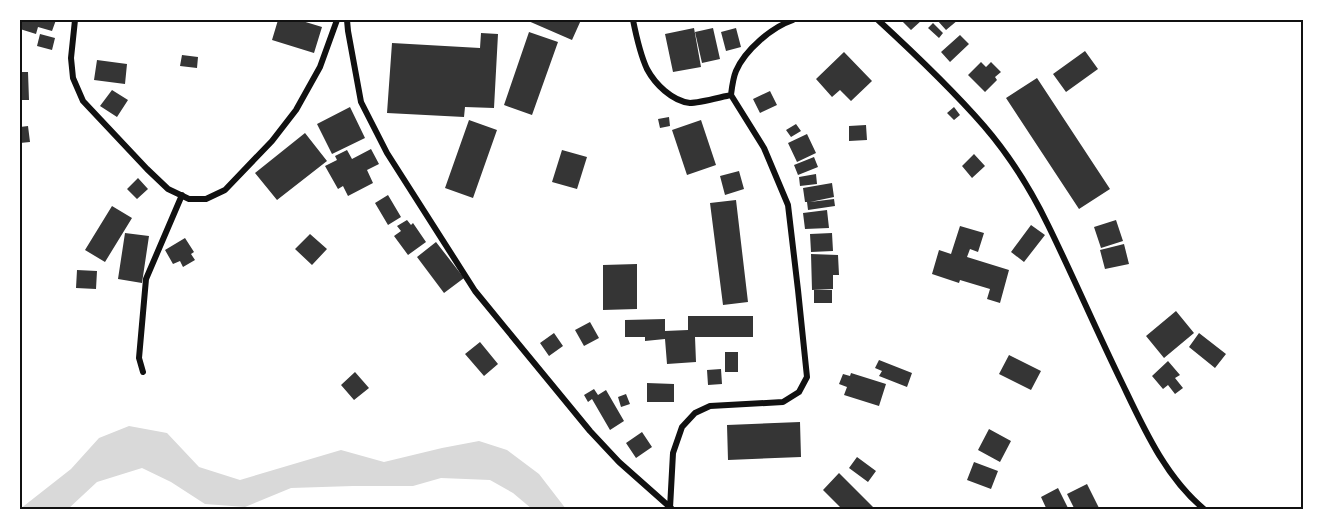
<svg xmlns="http://www.w3.org/2000/svg" width="1323" height="529" font-family="Quicksand,sans-serif">
<style>
.water{fill:#d9d9d9}
.building{fill:#353535}
.lines{fill:none;stroke-linecap:round;stroke-linejoin:round}
.minor{stroke:#111;stroke-width:6}
.neatline{fill:none;stroke:#111;stroke-width:2}
</style>
<rect width="100%" height="100%" fill="#fff"/>
<path class="water" d="M129 426 167 433 199 467 240 480 341 450 384 462 442 448 479 441 507 450 539 474 566 509H532L513 493 490 480 441 478 413 486H353L291 488 245 507 205 504 171 482 142 468 97 482 68 509H20L71 469 99 438Z"/>
<path class="building" d="M20 20H56L52 31 38 27 36 34 20 29Z
M278 20H299L322 27 314 53 272 40Z
M526 20H581L572 40Z
M901 20H922L911 30Z
M937 20H958L946 30Z
M933 23 943 33 939 38 928 28Z
M694 28 701 67 673 72 665 34Z
M713 28 720 59 702 63 695 32Z
M736 28 741 47 726 51 721 32Z
M529 32 558 42 532 115 504 105Z
M481 33 498 34 494 108 465 107 464 117 387 113 392 43 480 48Z
M40 34 55 38 52 50 37 46Z
M960 35 969 44 950 62 941 52Z
M1085 51 1098 69 1066 92 1053 74Z
M844 52 872 81 851 101 840 90 832 97 816 79Z
M182 55 198 57 197 68 180 66Z
M97 60 127 64 125 84 94 80Z
M981 62 986 67 991 62 1001 72 995 77 997 80 985 92 968 75Z
M20 72H28L29 100H20Z
M1037 78 1110 189 1079 209 1006 98Z
M112 90 128 100 117 117 100 106Z
M770 91 777 105 760 113 753 99Z
M350 107 365 138 332 154 317 124Z
M954 107 960 115 954 120 947 113Z
M669 117 670 126 660 128 658 119Z
M469 120 497 130 473 198 445 188Z
M701 120 716 165 687 175 672 130Z
M796 124 801 131 791 137 786 130Z
M866 125 867 140 849 141V126Z
M28 126 30 142 20 143V127Z
M305 133 327 161 277 200 255 173Z
M807 134 816 153 797 162 788 143Z
M371 149 379 164 367 170 373 183 348 196 343 186 338 189 325 166 337 160 335 156 347 150 352 159Z
M562 150 587 157 577 189 552 182Z
M974 154 985 166 972 178 962 166Z
M814 157 818 167 798 175 794 165Z
M739 171 744 189 725 195 720 176Z
M816 174 817 184 800 186 799 177Z
M138 178 148 189 137 199 127 189Z
M832 183 834 197 810 202 834 199 835 206 808 210 807 202H805L803 188Z
M388 195 401 217 388 225 375 203Z
M736 200 748 302 723 305 710 203Z
M112 206 132 218 105 262 85 250Z
M827 210 829 228 805 229 803 213Z
M407 220 411 225 413 223 426 242 408 255 394 236 401 231 397 226Z
M1116 220 1123 241 1101 248 1094 227Z
M1031 225 1045 235 1024 262 1011 252Z
M960 226 984 233 978 252 970 249 967 257 1009 270 1000 303 987 299 990 289 960 280 959 283 932 274 939 250 951 254Z
M125 233 149 236 142 283 118 279Z
M832 233 833 251 811 252 810 234Z
M310 234 327 249 312 265 295 249Z
M185 238 194 252 191 254 195 260 183 267 180 261 173 264 165 250Z
M436 242 464 278 444 293 417 257Z
M1124 244 1129 264 1105 269 1100 250Z
M811 254 838 255 839 275H833V289L812 290Z
M637 264V309L603 310V265Z
M77 270 97 271 96 289 76 288Z
M814 290H832V303H814Z
M1176 311 1194 333 1164 358 1146 336Z
M688 316H753V337H695L696 362 667 364 665 339 645 341V337H625V320L665 319V331L688 330Z
M590 322 599 338 584 346 575 330Z
M554 333 563 346 549 356 540 343Z
M1199 333 1226 354 1215 368 1189 347Z
M480 342 498 364 484 376 465 354Z
M725 352H738V372H725Z
M1009 355 1041 371 1031 390 999 374Z
M879 360 912 373 907 387 879 376 882 371 875 368Z
M1168 361 1180 375 1175 378 1183 388 1175 394 1168 385 1163 389 1152 376Z
M721 369 722 384 708 385 707 370Z
M355 372 369 388 354 400 341 385Z
M851 373 886 384 879 406 844 395 847 387 839 384 843 374 850 376Z
M647 383 674 384V402H647Z
M594 389 598 395 606 390 624 421 610 430 592 399 588 402 584 395Z
M626 394 630 404 621 407 618 397Z
M800 422 801 457 728 460 727 425Z
M989 429 1011 441 1000 462 978 450Z
M642 432 652 447 636 458 626 443Z
M857 457 876 471 868 482 849 468Z
M974 462 998 471 991 489 967 480Z
M839 473 876 510H843L823 490Z
M1087 484 1100 510H1075L1067 494Z
M1058 488 1069 510H1047L1041 497Z"/>
<g class="lines">
<path class="minor" d="M75 20 71 58 73 78 83 101 147 169 168 189 189 199H206L225 190 272 141 296 110 320 67 337 20
M347 20 348 31 361 102 387 153 475 291 590 431 619 462 672 509
M633 20C636 35 640 54 647 69 655 84 672 101 690 103 699 103 721 97 731 95L764 148 788 205 798 290 807 377 799 392 783 402 710 406 695 413 682 427 673 453 670 508
M878 20C915 54 951 88 984 126 1009 155 1031 190 1048 225 1074 278 1097 332 1123 385 1144 429 1166 478 1205 510
M731 95C732 87 733 78 736 71 745 50 772 27 793 20
M143 372 139 358 146 279 182 195"/>
</g>
<rect width="1323" height="529" fill="none" stroke="#ffffff" stroke-width="42"/>
<rect x="21" y="21" width="1281" height="487" class="neatline"/>
</svg>
